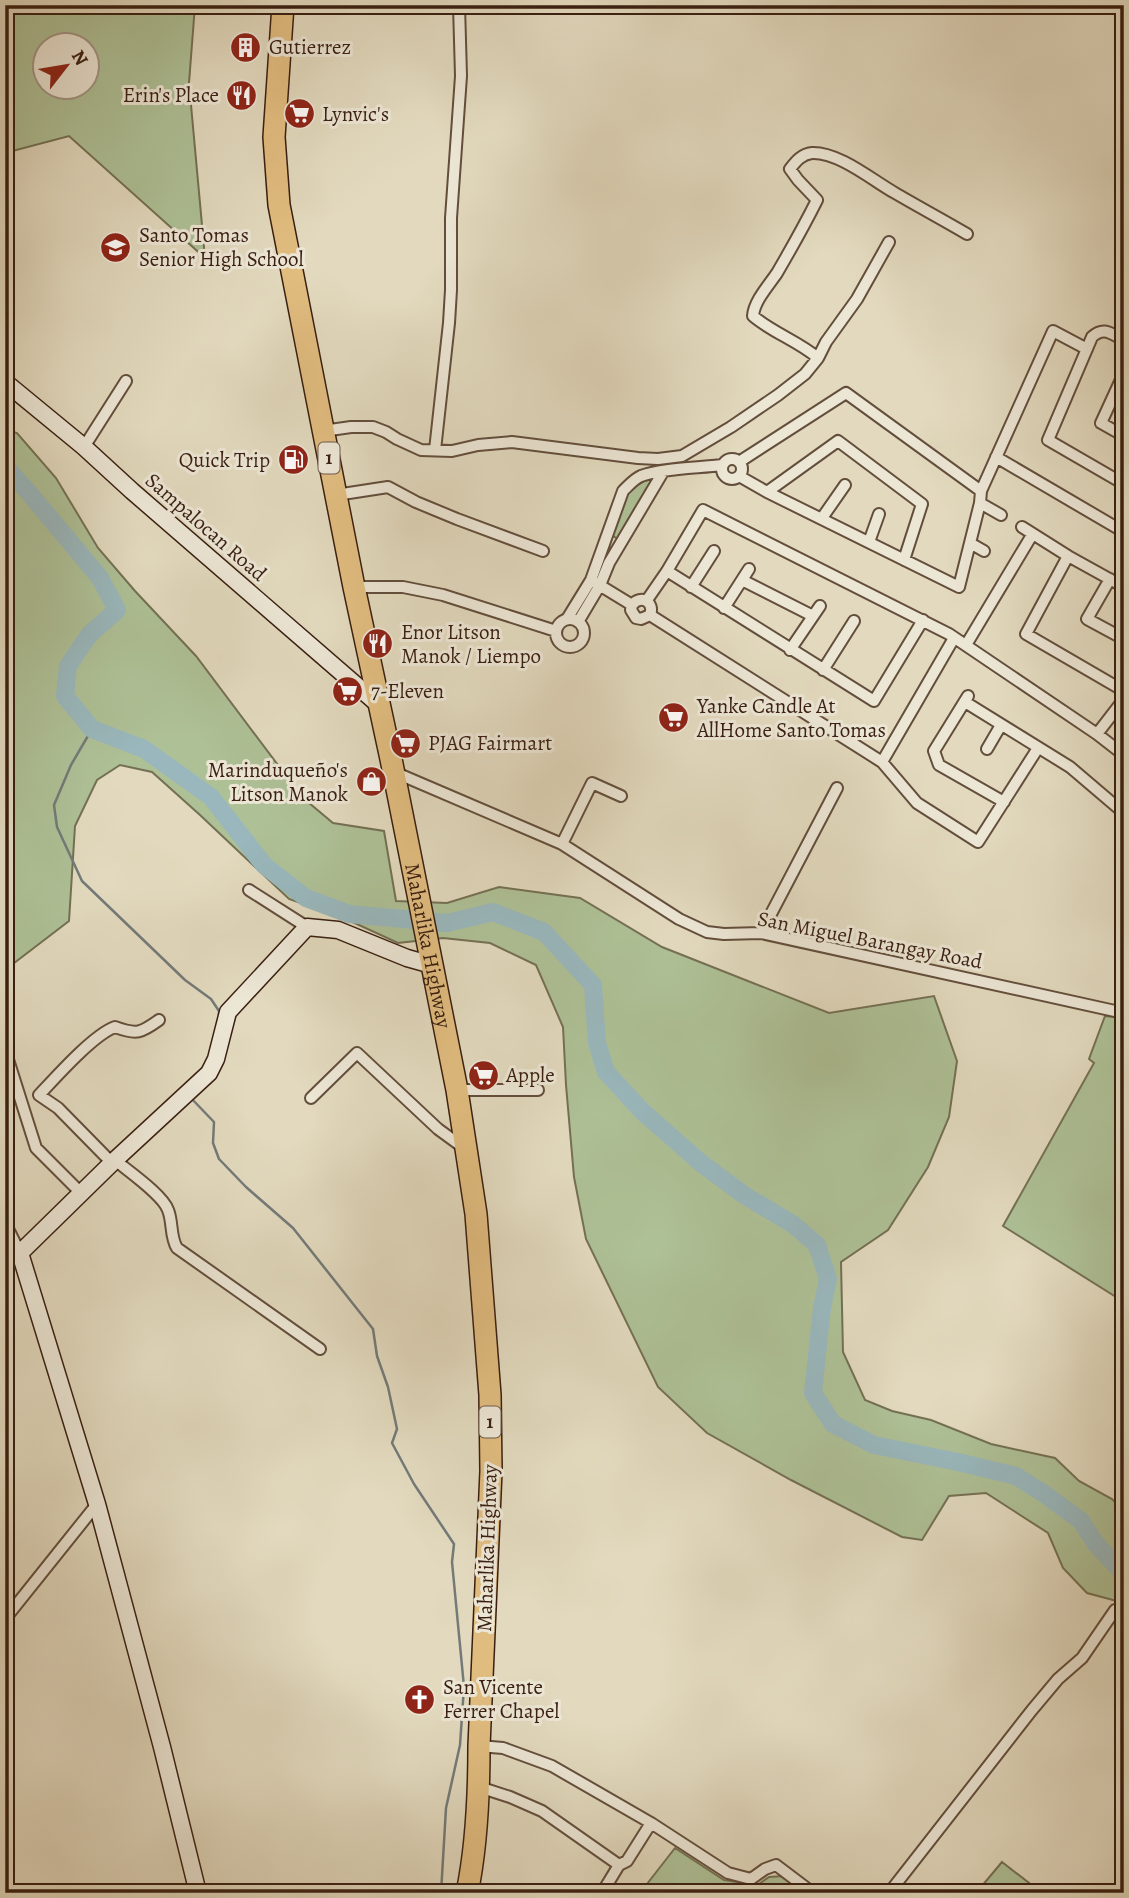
<svg xmlns="http://www.w3.org/2000/svg" width="1129" height="1898" font-family="Alegreya,serif">
<style>
.green{fill:#aec096;stroke:#747054;stroke-width:2;fill-rule:evenodd}
.lines{fill:none;stroke-linecap:round;stroke-linejoin:round}
.stream{stroke:#737a78;stroke-width:2.5}
.river{stroke:#99b7bc;stroke-width:18}
.street-casing{stroke:#634e3c;stroke-width:14}
.secondary-casing{stroke:#391f11;stroke-width:19}
.highway-casing{stroke:#391f11;stroke-width:24}
.street{stroke:#ece6d5;stroke-width:10}
.secondary{stroke:#ece6d5;stroke-width:16}
.highway{stroke:#e1bc7f;stroke-width:21}
.labels{text-anchor:middle;dominant-baseline:central;stroke-width:6;stroke-linejoin:round;paint-order:stroke}
.shield{fill:#ece6d5;stroke:#6f5b4c;stroke-width:2}
.shield-label{font-size:19px;font-weight:bold;fill:#391f11}
.poi-label{font-size:21px;fill:#391f11;stroke:#ece6d5;text-anchor:start}
.street-label{font-size:21px;fill:#391f11;stroke:#ece6d5}
</style>
<rect width="100%" height="100%" fill="#e2d9be"/>
<filter id="stains"><feTurbulence type="fractalNoise" baseFrequency=".00286" numOctaves="4"/><feColorMatrix values="0 0 0 0 .2 0 0 0 0 .09 0 0 0 0 .02 0 0 0 .5 -.17"/></filter>
<radialGradient id="worn" r=".72"><stop offset=".6" stop-color="#630" stop-opacity="0"/><stop offset="1" stop-color="#630" stop-opacity=".3"/></radialGradient>
<path class="green" d="M5 5H195L189 83 205 258 69 136 5 153ZM46 46H88V88H46Z
M5 429 17 433 56 478 98 548 135 591 196 656 302 797 333 823 384 831 396 901 447 903 499 887 580 898 662 947 829 1013 934 996 957 1061 949 1117 928 1167 888 1230 841 1262 843 1352 865 1400 892 1411 931 1420 991 1444 1055 1458 1079 1481 1112 1499 1124 1511V1603L1087 1593 1063 1568 1048 1533 986 1493 949 1496 922 1540 902 1537 791 1480 707 1433 658 1387 586 1239 574 1177 566 1085 563 1027 536 965 490 943 443 938 398 943 346 919 289 899 200 815 152 772 120 765 97 780 75 826 69 921 5 970Z
M653 479 618 539 610 534C618 511 623 483 653 479Z
M1105 1016 1124 1018V1302L1003 1226 1094 1063 1089 1059Z
M675 1848 724 1880 737 1882 753 1888 769 1877 783 1876 803 1893H640Z
M1002 1862 1042 1893H976Z"/>
<g class="lines">
<path class="stream" d="M92 729 71 765 54 805 57 827 82 881 185 980 211 999 219 1011V1016
M190 1097 214 1122 213 1143 219 1159 246 1187 293 1228 373 1329 377 1356 388 1387 397 1429 392 1443 414 1484 454 1544 452 1562 464 1687 460 1745 446 1808 441 1893"/>
<path class="river" d="M5 466 30 494 100 578 117 610 89 635 68 666 65 696 92 729 144 749 211 797 264 865 306 898 349 914 447 923 493 912 544 932 593 985 597 1043 606 1072 643 1112 701 1163 744 1195 794 1225 817 1245 828 1279 822 1308 813 1393 833 1424 874 1445 958 1462 1016 1476 1043 1493 1081 1521 1096 1544 1124 1574"/>
<defs>
<path id="street" d="M1124 340C1111 334 1104 326 1092 337L1048 440 1124 484
M818 358 826 342 857 299 889 242
M1124 373 1101 423 1124 436
M323 431 351 427H373L386 432 397 439 421 450 452 451 478 445 512 442 638 458 658 459 682 456 731 427 778 395 805 374 818 358C798 341 773 333 753 316 754 301 769 285 777 273 791 249 805 224 817 200L798 180 790 169C796 161 802 154 812 153 839 152 872 180 895 193 919 207 943 220 967 234
M84 447 126 381
M435 450 449 323 451 290V218L461 76 459 5
M996 457 1124 532
M722 469a10 10 0 1 1 20 0a10 10 0 1 1-20 0Z
M739 462 846 393 981 491
M739 476 767 492 959 587 980 503 981 491 1053 331 1087 349
M767 492 838 441 922 504 904 560
M336 495 388 487 416 502 457 519 543 551
M980 503 1001 515
M822 518 845 485
M1022 527 1068 556 1124 587
M869 542 879 514
M970 543 984 551
M1068 556 1026 634 1124 691
M667 571 874 701 923 620
M1110 579 1087 619 1124 639
M742 580 813 616
M596 583 632 605 631 610 636 618 641 619 650 615C655 602 641 594 632 605
M354 587H403L443 595 556 631
M691 587 714 551
M647 600 667 571 703 510 949 634 1097 734 1124 755
M724 608 749 569
M650 615 882 762 917 803 978 842 1038 748
M567 619 591 580 623 491C629 485 634 479 641 476 661 468 699 468 722 465
M556 633a14 14 0 1 1 28 0a14 14 0 1 1-28 0Z
M578 622 600 585 609 563 663 472
M966 645 1032 535
M790 650 820 606
M823 670 854 621
M968 696 934 751 939 765 1004 802
M965 702 1070 767 1124 813
M1097 734 1124 699
M987 749 1001 725
M882 762 954 638
M394 772 562 844 679 919 707 932 724 934 761 933 1124 1013
M562 844 592 783 621 796
M249 890 307 927
M761 933 837 788
M5 1050 36 1148 81 1193
M457 1090H538
M311 1098 357 1053 438 1129 464 1148
M115 1160C128 1171 163 1195 168 1210 173 1222 170 1237 177 1248L320 1349
M112 1163 58 1108 39 1095C56 1077 93 1035 115 1027 137 1035 141 1033 159 1020
M5 1223 20 1253 5 1266
M5 1619 97 1504
M479 1746 503 1748 552 1766 651 1823 728 1873 751 1879 765 1869 776 1865 813 1893
M479 1787 510 1797 542 1811 619 1865
M602 1893 619 1865 627 1861 651 1823
M889 1893 1032 1710 1058 1679 1082 1658 1115 1610 1124 1609"/>
<path id="secondary" d="M5 382 84 447 132 491 379 705
M198 1893 162 1747 97 1504 20 1253 115 1160 209 1073 216 1059 228 1012 307 927 338 930 407 958 432 965"/>
<g id="highway">
<path id="s1" d="M283 5 274 137 279 205 354 587 391 759 457 1090 476 1214 490 1395 491 1471 479 1746C479 1794 477 1845 467 1893"/>
</g>
</defs>
<use href="#street" class="street-casing"/>
<use href="#secondary" class="secondary-casing"/>
<use href="#highway" class="highway-casing"/>
<use href="#street" class="street"/>
<use href="#secondary" class="secondary"/>
<use href="#highway" class="highway"/>
</g>
<defs>
<symbol id="building-disc" viewBox="-11 -11 22 22"><circle r="9.5" fill="#8f2418" stroke="#ece6d5"/><path d="M-4-6H4V6H1V3H-1V6H-4ZM-2.5-4.3h1.7v1.8h-1.7ZM.8-4.3h1.7v1.8H.8ZM-2.5-1h1.7V.8h-1.7ZM.8-1h1.7V.8H.8Z" fill="#fff"/></symbol>
<symbol id="restaurant-disc" viewBox="-11 -11 22 22"><circle r="9.5" fill="#8f2418" stroke="#ece6d5"/><path d="M-5-6h1v4h1v-4h1v4h1v-4h1v5L-1.5 .5V6h-2V.5L-5-1ZM5-6V6H3V1.5H1.5Q1.5-4 5-6Z" fill="#fff"/></symbol>
<symbol id="supermarket-disc" viewBox="-11 -11 22 22"><circle r="9.5" fill="#8f2418" stroke="#ece6d5"/><path d="M-6-5.5h2.5l.6 2H6L4.5 2H-2.5L-4.4-4H-6ZM-1.5 3.2a1.3 1.3 0 1 0 .1 0ZM3 3.2a1.3 1.3 0 1 0 .1 0Z" fill="#fff"/></symbol>
<symbol id="school-disc" viewBox="-11 -11 22 22"><circle r="9.5" fill="#8f2418" stroke="#ece6d5"/><path d="M0-5L7-2L0 1L-7-2ZM-4 1L0 2.5L4 1V4Q0 6-4 4Z" fill="#fff"/></symbol>
<symbol id="fuel-disc" viewBox="-11 -11 22 22"><circle r="9.5" fill="#8f2418" stroke="#ece6d5"/><path d="M-5.5-6h7V0h2V4h1.3V-2.5L3-4.5l.8-.8L6-3V5H2.5V1h-1V6h-7ZM-4.2-4.7v3.2H.2V-4.7Z" fill="#fff"/></symbol>
<symbol id="shop-disc" viewBox="-11 -11 22 22"><circle r="9.5" fill="#8f2418" stroke="#ece6d5"/><path d="M-5-2.5h2.3a2.7 3.5 0 0 1 5.4 0H5L5.5 6h-11ZM-1.5-2.5h3a1.5 2.3 0 0 0-3 0Z" fill="#fff"/></symbol>
<symbol id="church-disc" viewBox="-11 -11 22 22"><circle r="9.5" fill="#8f2418" stroke="#ece6d5"/><path d="M-1.2-6h2.4v3.5h3.3v2.4h-3.3V6h-2.4V-.1h-3.3v-2.4h3.3Z" fill="#fff"/></symbol>
</defs>
<g fill-rule="evenodd">
<use href="#building-disc" x="228" y="30" width="35" height="35"/>
<use href="#restaurant-disc" x="224" y="78" width="35" height="35"/>
<use href="#supermarket-disc" x="282" y="96" width="35" height="35"/>
<use href="#school-disc" x="98" y="230" width="35" height="35"/>
<use href="#fuel-disc" x="276" y="442" width="35" height="35"/>
<use href="#restaurant-disc" x="360" y="626" width="35" height="35"/>
<use href="#supermarket-disc" x="330" y="674" width="35" height="35"/>
<use href="#supermarket-disc" x="656" y="700" width="35" height="35"/>
<use href="#supermarket-disc" x="388" y="726" width="35" height="35"/>
<use href="#shop-disc" x="354" y="764" width="35" height="35"/>
<use href="#supermarket-disc" x="466" y="1058" width="35" height="35"/>
<use href="#church-disc" x="402" y="1682" width="35" height="35"/>
</g>
<g class="labels">
<g class="shield">
<rect x="318.5" y="442.5" width="21" height="31" rx="5"/>
<rect x="479.5" y="1406.5" width="21" height="31" rx="5"/>
</g>
<g class="shield-label">
<text x="329" y="458">1</text>
<text x="490" y="1422">1</text>
</g>
<g class="poi-label">
<text x="269" y="47">Gutierrez</text>
<text x="219" y="95" text-anchor="end">Erin's Place</text>
<text x="322" y="114">Lynvic's</text>
<text x="139" y="235">Santo Tomas<tspan x="139" dy="24">Senior High School</tspan></text>
<text x="270" y="460" text-anchor="end">Quick Trip</text>
<text x="401" y="632">Enor Litson<tspan x="401" dy="24">Manok / Liempo</tspan></text>
<text x="371" y="691">7-Eleven</text>
<text x="697" y="706">Yanke Candle At<tspan x="697" dy="24">AllHome Santo Tomas</tspan></text>
<text x="428" y="743">PJAG Fairmart</text>
<text x="348" y="770" text-anchor="end">Marinduqueño's<tspan x="348" dy="24">Litson Manok</tspan></text>
<text x="506" y="1075">Apple</text>
<text x="443" y="1687">San Vicente<tspan x="443" dy="24">Ferrer Chapel</tspan></text>
</g>
<g class="street-label">
<text transform="translate(206 527) rotate(41)">Sampalocan Road</text>
<text transform="translate(870 940) rotate(11)">San Miguel Barangay Road</text>
<text stroke="none"><textPath href="#s1" startOffset="956">Maharlika Highway</textPath></text>
<text transform="translate(487 1548) rotate(-88)">Maharlika Highway</text>
</g>
</g>
<rect width="1129" height="1898" fill="none" stroke="#e2d9be" stroke-width="28"/>
<rect x="7" y="7" width="1115" height="1884" fill="none" stroke="#391f11" stroke-width="3.5"/>
<rect x="14" y="14" width="1101" height="1870" fill="none" stroke="#391f11" stroke-width="2"/>
<g transform="translate(66 66) rotate(59)"><circle r="33" fill="#ece6d5" stroke="#a49687" stroke-width="2"/>
<path d="M0-5L12 26L0 18L-12 26Z" fill="#8f2418"/>
<text y="-10" font-size="19" font-weight="bold" text-anchor="middle" fill="#391f11">N</text>
</g>
<rect width="100%" height="100%" filter="url(#stains)"/>
<rect width="100%" height="100%" fill="url(#worn)"/>
</svg>
